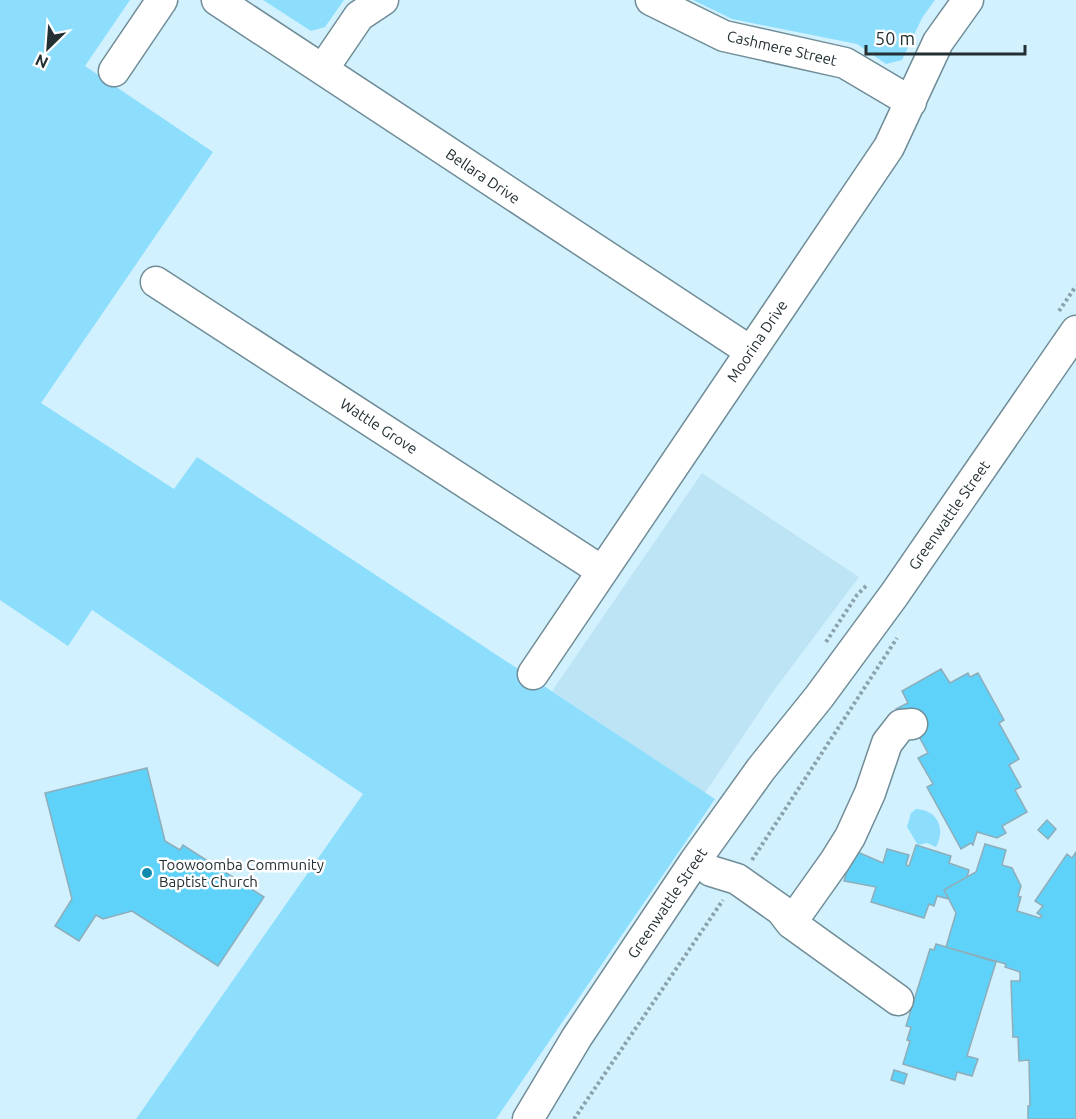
<svg xmlns="http://www.w3.org/2000/svg" width="1076" height="1119" font-family="Ubuntu,sans-serif">
<style>
.built{fill:#bde4f4}
.green{fill:#8ddefd}
.building{fill:#5fd2fa;stroke:#8fadb9;stroke-width:1.5}
.lines{fill:none;stroke-linecap:round;stroke-linejoin:round}
.minor-casing{stroke:#6f8c97;stroke-width:33}
.path{stroke:#8aa2ab;stroke-width:4;stroke-dasharray:3 3;stroke-linecap:butt}
.minor{stroke:#fff;stroke-width:30}
.poi-dot{fill:#0f8bad;stroke:#fff;stroke-width:2}
.labels{text-anchor:middle;dominant-baseline:central;stroke-width:5;stroke-linejoin:round;paint-order:stroke}
.street-label{font-size:15px;fill:#222f33;stroke:#fff}
.poi-label{font-size:15px;fill:#222f33;stroke:#fff;text-anchor:start}
</style>
<rect width="100%" height="100%" fill="#d2f1fe"/>
<path class="built" d="M702 473 859 577 772 693 705 793 552 691Z"/>
<path class="green" d="M0 0H130L85 66 213 152 41 403 174 489 197 457 715 799 496 1119H136L363 794 92 610 68 646 0 600Z
M263 0H344L325 27 311 31Z
M693 0H935L922 18 902 60 886 64 857 44 732 19Z
M916 809C938 810 946 829 936 847L927 843 918 845 907 827 911 813Z"/>
<path class="building" d="M941 669 950 683 968 673 970 677 978 673 1004 720 999 723 1019 759 1009 765 1021 787 1015 790 1027 812 1002 826 1006 833 997 838 977 832 973 845 971 843 961 849 927 787 933 784 918 758 928 753 912 724 896 709 908 703 902 691Z
M147 768 165 841 180 850 183 845 264 897 218 966 132 911 103 919 96 915 79 941 55 926 72 899 45 793Z
M1047 820 1056 829 1048 839 1038 830Z
M985 844 1006 850 1002 865 1012 868 1021 886 1018 896 1021 897 1017 911 1040 918 1042 916 1037 913 1043 906 1035 901 1067 854 1072 858 1076 852V1119H1028V1106H1030L1029 1060 1019 1061 1018 1037H1013L1011 981H1020V972L1005 967 1006 964 946 947 956 913 944 890 976 872Z
M916 845 951 856 949 863 969 870 967 877 944 890 949 899 937 896 934 906 929 904 924 918 871 902 876 887 844 881 853 850 883 863 887 849 909 855 906 865 909 866Z
M936 944 996 962 967 1056 978 1059 972 1076 957 1072 955 1080 903 1064 910 1041 907 1040 911 1027 906 1026 930 949 934 950Z
M894 1070 907 1074 904 1084 891 1080Z"/>
<g class="lines">
<defs>
<path id="minor" d="M217 0 750 351
M651 0 724 36 845 63 911 102
M323 69 359 16 383 0
M114 71 162 0
M156 282 602 571
M533 674 889 147 938 42 968 0
M711 871 737 879 781 910 791 923 898 1000
M791 923 835 861 850 837 870 793 887 743 901 725 912 724
M528 1119 577 1037 695 861 761 769 819 697 894 595 1076 331"/>
</defs>
<use href="#minor" class="minor-casing"/>
<path class="path" d="M1059 311 1076 286
M826 642 857 595 867 585
M752 860 897 638
M574 1119 723 900"/>
<use href="#minor" class="minor"/>
</g>
<circle class="poi-dot" cx="147" cy="873" r="6"/>
<g class="labels">
<g class="street-label">
<text transform="translate(782 48) rotate(13)">Cashmere Street</text>
<text transform="translate(483 176) rotate(34)">Bellara Drive</text>
<text transform="translate(757 341) rotate(-56)">Moorina Drive</text>
<text transform="translate(379 426) rotate(33)">Wattle Grove</text>
<text transform="translate(949 515) rotate(-55)">Greenwattle Street</text>
<text transform="translate(667 903) rotate(-56)">Greenwattle Street</text>
</g>
<g class="poi-label">
<text x="159" y="864">Toowoomba Community<tspan x="159" dy="17">Baptist Church</tspan></text>
</g>
</g>
<g transform="translate(48 48) rotate(205)" stroke="#ffffff" stroke-width="4.5" paint-order="stroke">
<path d="M0-4.5L10 22L0 15L-10 22Z" fill="#222f33"/>
<text y="-9" font-size="16" font-weight="bold" text-anchor="middle" fill="#222f33">N</text>
</g>
<path d="M866 45v9h159v-9" fill="none" stroke="#222f33" stroke-width="3"/>
<text x="875" y="45" font-size="18" fill="#222f33" stroke="#ffffff" stroke-width="4.5" paint-order="stroke">50 m</text>
</svg>
